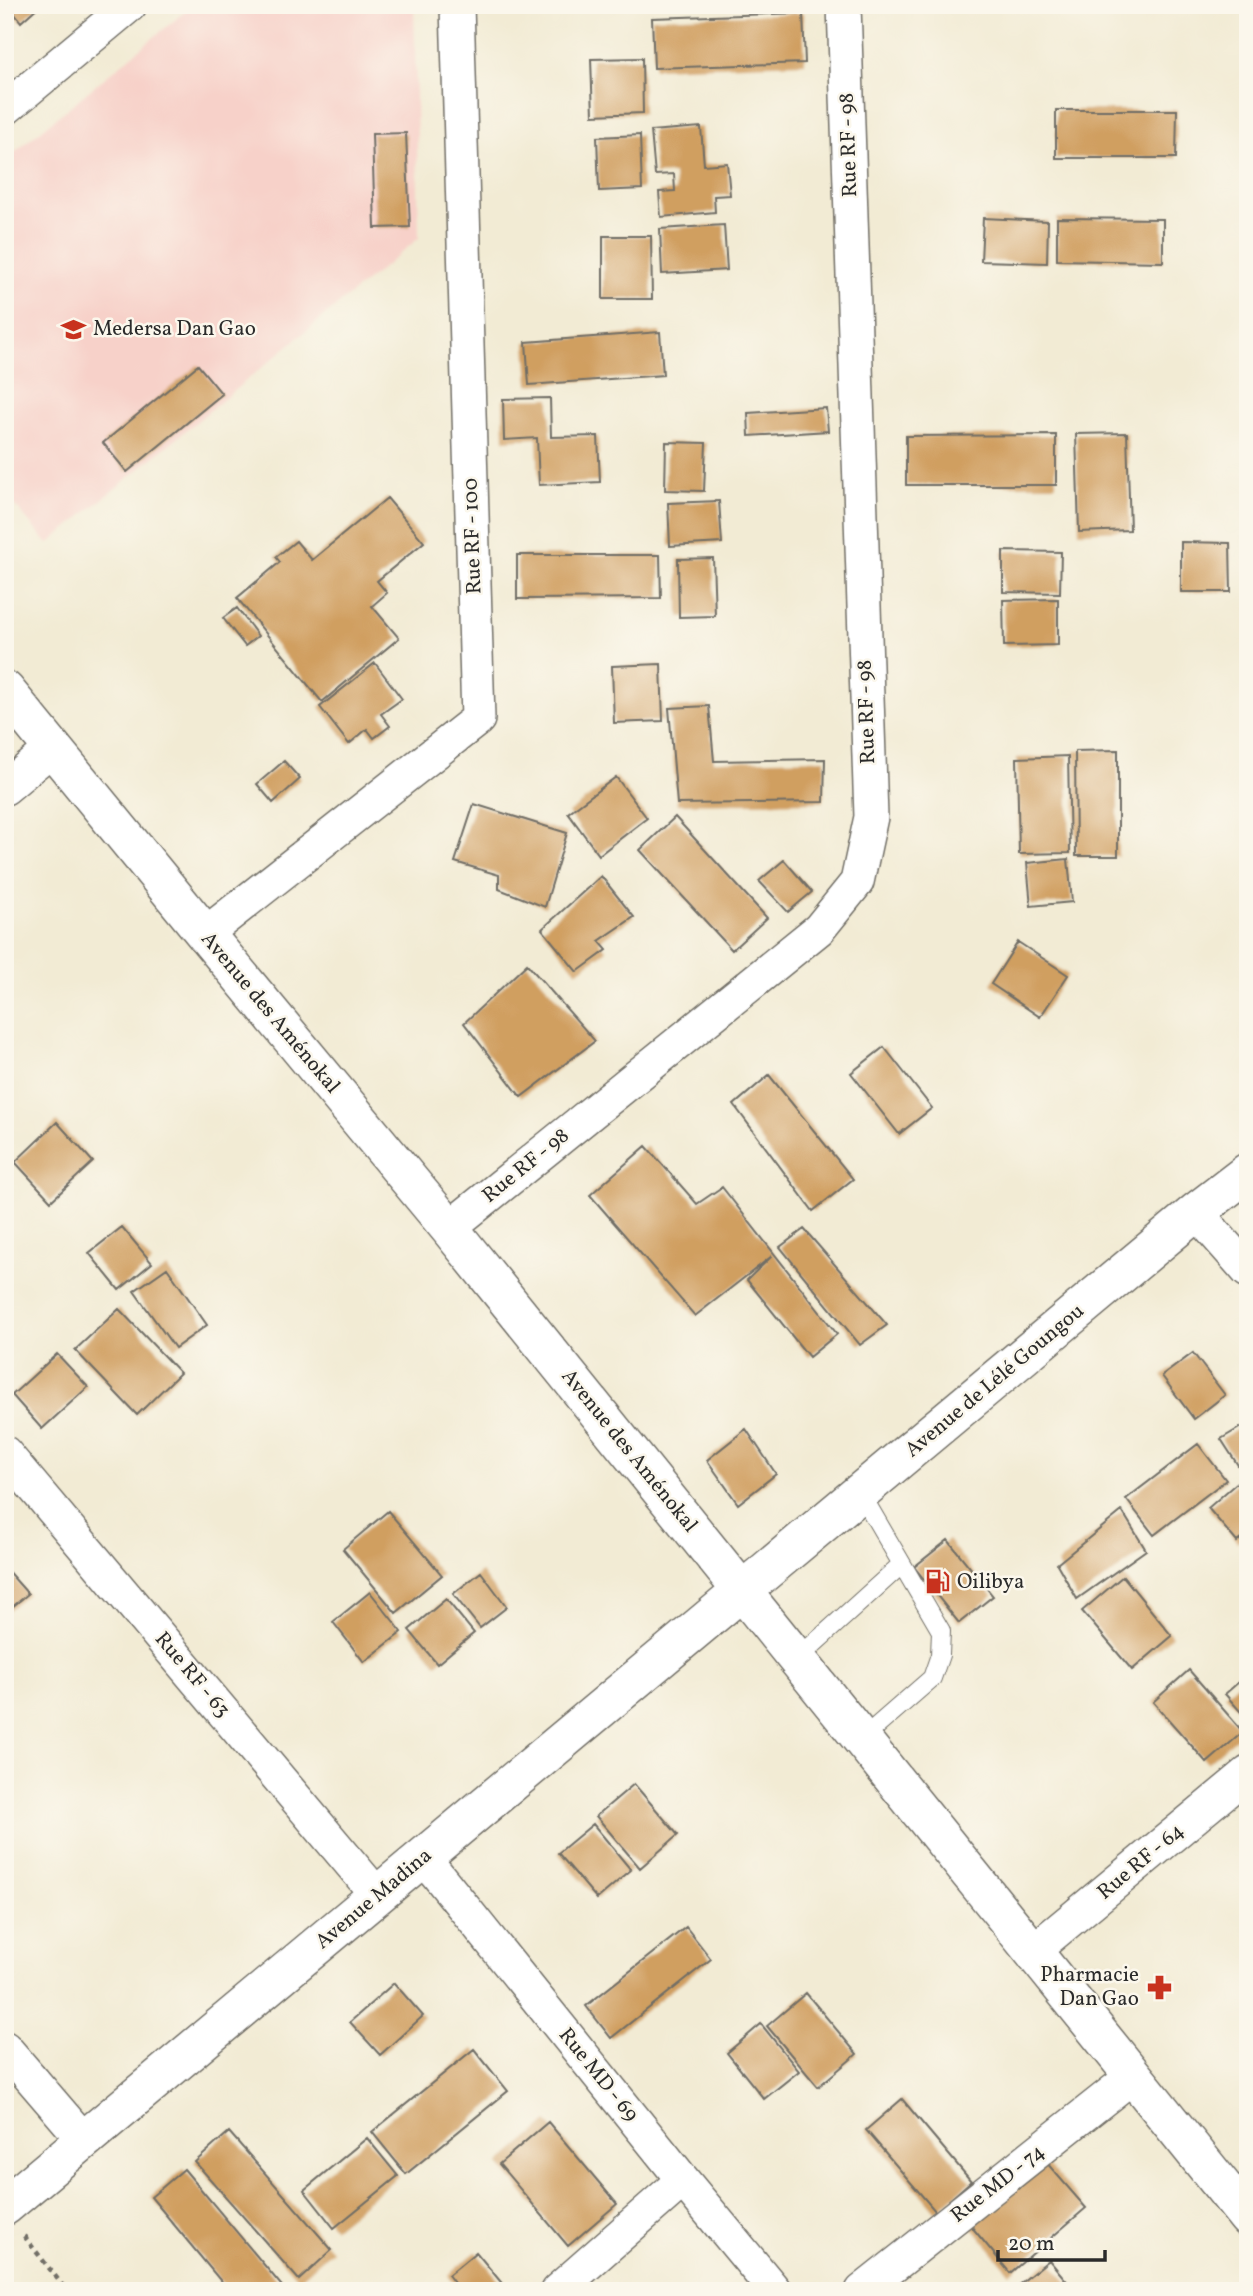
<svg xmlns="http://www.w3.org/2000/svg" width="1253" height="2296" font-family="Vollkorn,serif">
<style>
.built{fill:#f7d1c9}
.building{fill:#d09f61}
.lines{fill:none;stroke-linecap:round;stroke-linejoin:round}
.lane-casing{stroke:#716e66;stroke-width:20}
.street-casing{stroke:#716e66;stroke-width:36}
.secondary-casing{stroke:#716e66;stroke-width:41}
.path{stroke:#716e66;stroke-width:4.5;stroke-dasharray:5 5;stroke-linecap:butt}
.lane{stroke:#fff;stroke-width:18}
.street{stroke:#fff;stroke-width:33}
.secondary{stroke:#fff;stroke-width:38}
.labels{text-anchor:middle;dominant-baseline:central;stroke-width:5;stroke-linejoin:round;paint-order:stroke}
.street-label{font-size:21px;fill:#2b2b2b;stroke:#fbf7ec}
.poi-label{font-size:21px;fill:#2b2b2b;stroke:#fbf7ec;text-anchor:start}
</style>
<rect width="100%" height="100%" fill="#fbf7ec"/>
<filter id="ink" filterUnits="userSpaceOnUse"><feTurbulence type="fractalNoise" baseFrequency=".0143" numOctaves="2"/><feDisplacementMap in="SourceGraphic" scale="14" xChannelSelector="R" yChannelSelector="G"/><feConvolveMatrix kernelMatrix="1 2 1 2 8 2 1 2 1" color-interpolation-filters="sRGB"/></filter>
<filter id="wash" filterUnits="userSpaceOnUse"><feTurbulence type="fractalNoise" baseFrequency=".00686" numOctaves="4" result="noise"/><feDisplacementMap in="SourceGraphic" scale="28" xChannelSelector="R" yChannelSelector="G"/><feGaussianBlur stdDeviation="1.57" result="paint"/><feColorMatrix in="noise" values="0 0 0 0 0 0 0 0 0 0 0 0 0 0 0 0 0 1.4 0 .05"/><feComposite in="paint" operator="in"/></filter>
<g filter="url(#wash)">
<rect width="100%" height="100%" fill="#f2ebd4"/>
<path class="built" d="M193 5H414L419 238 48 544 5 494V160Z"/>
<g id="blocks">
<path class="building" d="M8 5H40L21 22Z
M803 13 805 63 654 68 652 18Z
M642 58 643 113 593 115 591 59Z
M1056 110H1177L1176 158H1056Z
M701 127 704 165 727 163 730 195 714 196 715 212 661 217 659 192 675 191 674 174 655 175 651 131Z
M406 133 410 227 375 228 372 134Z
M640 135 642 189 599 191 597 137Z
M983 218 1048 221 1047 263 981 261Z
M1057 218 1163 219V262L1057 260Z
M724 225 727 270 662 274 660 229Z
M603 236H651L652 299H603Z
M660 332 663 375 529 385 526 342Z
M198 365 222 394 127 472 103 443Z
M550 398 551 437 598 436 600 482 539 485 537 438 504 440 503 399Z
M826 408 828 431 749 436 748 413Z
M1127 433 1130 530 1079 532 1076 434Z
M1056 435V485H906V436Z
M666 442 706 443 704 491 665 490Z
M387 498 424 542 377 581 387 593 372 606 399 638 322 702 237 598 280 562 276 557 296 541 312 560Z
M719 501 722 543 670 546 668 503Z
M1181 542 1230 543 1231 592H1181Z
M1003 551 1061 552 1060 593 1003 592Z
M517 555H660L661 598 517 599Z
M713 558 715 616 679 617 678 559Z
M1058 599V645L1004 646 1003 600Z
M237 608 258 636 245 646 223 618Z
M375 663 402 699 381 714 390 726 374 738 367 729 349 744 320 707Z
M661 664 663 721 614 723 612 666Z
M709 706 714 761 825 759 824 802 677 804 669 708Z
M1118 750V856H1076L1075 751Z
M1068 756 1070 853 1019 854 1017 758Z
M284 761 300 779 273 803 257 784Z
M616 777 647 818 599 855 568 813Z
M474 804 567 833 545 907 499 889V875L455 862Z
M675 817 767 918 732 950 640 850Z
M1068 859 1072 902 1031 906 1027 863Z
M784 860 812 892 788 912 759 881Z
M601 876 634 917 599 941 607 950 577 972 542 929Z
M1018 942 1068 975 1040 1017 991 984Z
M527 964 595 1041 521 1097 464 1023Z
M884 1047 932 1108 899 1134 851 1073Z
M769 1075 853 1179 813 1211 734 1105Z
M57 1122 93 1162 51 1201 15 1162Z
M646 1146 697 1204 722 1187 837 1334 809 1357 747 1280 772 1256 695 1316 590 1195Z
M122 1227 152 1263 119 1290 89 1253Z
M804 1229 887 1325 860 1345 780 1247Z
M167 1268 207 1325 175 1348 134 1291Z
M119 1309 180 1373 137 1415 75 1350Z
M1193 1353 1225 1395 1194 1419 1162 1376Z
M57 1354 88 1387 42 1429 12 1395Z
M1248 1423V1466L1241 1470 1221 1439Z
M746 1429 776 1474 738 1504 707 1460Z
M1198 1444 1226 1480 1154 1535 1126 1499Z
M1248 1473V1533L1237 1542 1208 1508Z
M388 1511 442 1575 396 1613 343 1549Z
M1122 1511 1146 1550 1077 1599 1057 1564Z
M948 1540 993 1596 959 1623 914 1567Z
M5 1568 28 1594 5 1613Z
M481 1572 507 1607 480 1628 453 1594Z
M1123 1576 1172 1636 1132 1670 1082 1611Z
M370 1592 402 1632 364 1662 333 1622Z
M446 1599 474 1633 437 1664 409 1630Z
M1189 1670 1243 1732 1207 1763 1153 1702Z
M1248 1674V1720L1225 1694Z
M634 1784 678 1835 640 1868 596 1816Z
M593 1824 631 1870 597 1899 558 1853Z
M686 1927 711 1959 611 2038 586 2006Z
M394 1983 423 2016 380 2055 350 2022Z
M806 1993 857 2054 818 2087 767 2026Z
M761 2024 799 2071 764 2099 727 2053Z
M474 2049 508 2091 406 2174 372 2132Z
M902 2099 971 2181 936 2212 866 2130Z
M548 2122 617 2204 568 2246 499 2164Z
M229 2132 332 2250 299 2280 195 2162Z
M367 2138 398 2176 334 2228 304 2190Z
M1046 2162 1086 2208 1010 2273 971 2226Z
M184 2169 286 2291H229L151 2197Z
M476 2252 505 2287 501 2291H460L448 2275Z
M1049 2260 1075 2291H1011Z"/>
</g>
</g>
<g filter="url(#ink)">
<use href="#blocks" fill-opacity="0" stroke="#716e66" stroke-width="2"/>
<g class="lines">
<defs>
<path id="lane" d="M861 1494 941 1631 940 1655 932 1678 862 1739
M797 1659 902 1564"/>
<path id="street" d="M5 109 130 5
M5 788 54 747
M205 934 478 719 457 5
M1196 1212 1248 1271
M449 1228 819 929 857 882 871 817 844 5
M5 1453 378 1896
M424 1858 683 2180 775 2291
M1033 1951 1248 1773
M5 2048 84 2140
M557 2291 683 2180
M862 2291 1133 2076"/>
<path id="secondary" d="M5 690 205 934 449 1228 1248 2218
M5 2206 1196 1212 1248 1172"/>
</defs>
<use href="#lane" class="lane-casing"/>
<use href="#street" class="street-casing"/>
<use href="#secondary" class="secondary-casing"/>
<path class="path" d="M24 2236 67 2291"/>
<use href="#lane" class="lane"/>
<use href="#street" class="street"/>
<use href="#secondary" class="secondary"/>
</g>
</g>
<defs>
<symbol id="school-bare" viewBox="-9 -9 18 18"><path d="M0-5L7-2L0 1L-7-2ZM-4 1L0 2.5L4 1V4Q0 6-4 4Z" fill="#c8321e" stroke="#fbf7ec" stroke-width="2.5" paint-order="stroke"/></symbol>
<symbol id="fuel-bare" viewBox="-9 -9 18 18"><path d="M-5.5-6h7V0h2V4h1.3V-2.5L3-4.5l.8-.8L6-3V5H2.5V1h-1V6h-7ZM-4.2-4.7v3.2H.2V-4.7Z" fill="#c8321e" stroke="#fbf7ec" stroke-width="2.5" paint-order="stroke"/></symbol>
<symbol id="pharmacy-bare" viewBox="-9 -9 18 18"><path d="M-2-6h4v4h4v4h-4v4h-4v-4h-4v-4h4Z" fill="#c8321e" stroke="#fbf7ec" stroke-width="2.5" paint-order="stroke"/></symbol>
</defs>
<g fill-rule="evenodd">
<use href="#school-bare" x="56" y="312" width="35" height="35"/>
<use href="#fuel-bare" x="920" y="1564" width="35" height="35"/>
<use href="#pharmacy-bare" x="1142" y="1970" width="35" height="35"/>
</g>
<g class="labels">
<g class="street-label">
<text transform="translate(849 145) rotate(-92)">Rue RF - 98</text>
<text transform="translate(473 536) rotate(-92)">Rue RF - 100</text>
<text transform="translate(867 712) rotate(-92)">Rue RF - 98</text>
<text transform="translate(270 1013) rotate(50)">Avenue des Aménokal</text>
<text transform="translate(526 1166) rotate(-39)">Rue RF - 98</text>
<text transform="translate(995 1381) rotate(-40)">Avenue de Lélé Goungou</text>
<text transform="translate(629 1451) rotate(51)">Avenue des Aménokal</text>
<text transform="translate(192 1675) rotate(50)">Rue RF - 63</text>
<text transform="translate(1141 1862) rotate(-40)">Rue RF - 64</text>
<text transform="translate(374 1899) rotate(-40)">Avenue Madina</text>
<text transform="translate(598 2075) rotate(51)">Rue MD - 69</text>
<text transform="translate(998 2184) rotate(-38)">Rue MD - 74</text>
</g>
<g class="poi-label">
<text x="93" y="329">Medersa Dan Gao</text>
<text x="957" y="1582">Oilibya</text>
<text x="1139" y="1975" text-anchor="end">Pharmacie<tspan x="1139" dy="24">Dan Gao</tspan></text>
</g>
</g>
<rect width="1253" height="2296" fill="none" stroke="#fbf7ec" stroke-width="28"/>
<path d="M998 2250v10h107v-10" fill="none" stroke="#2b2b2b" stroke-width="3.5"/>
<text x="1008" y="2250" font-size="21" fill="#2b2b2b" stroke="#fbf7ec" stroke-width="5" paint-order="stroke">20 m</text>
</svg>
